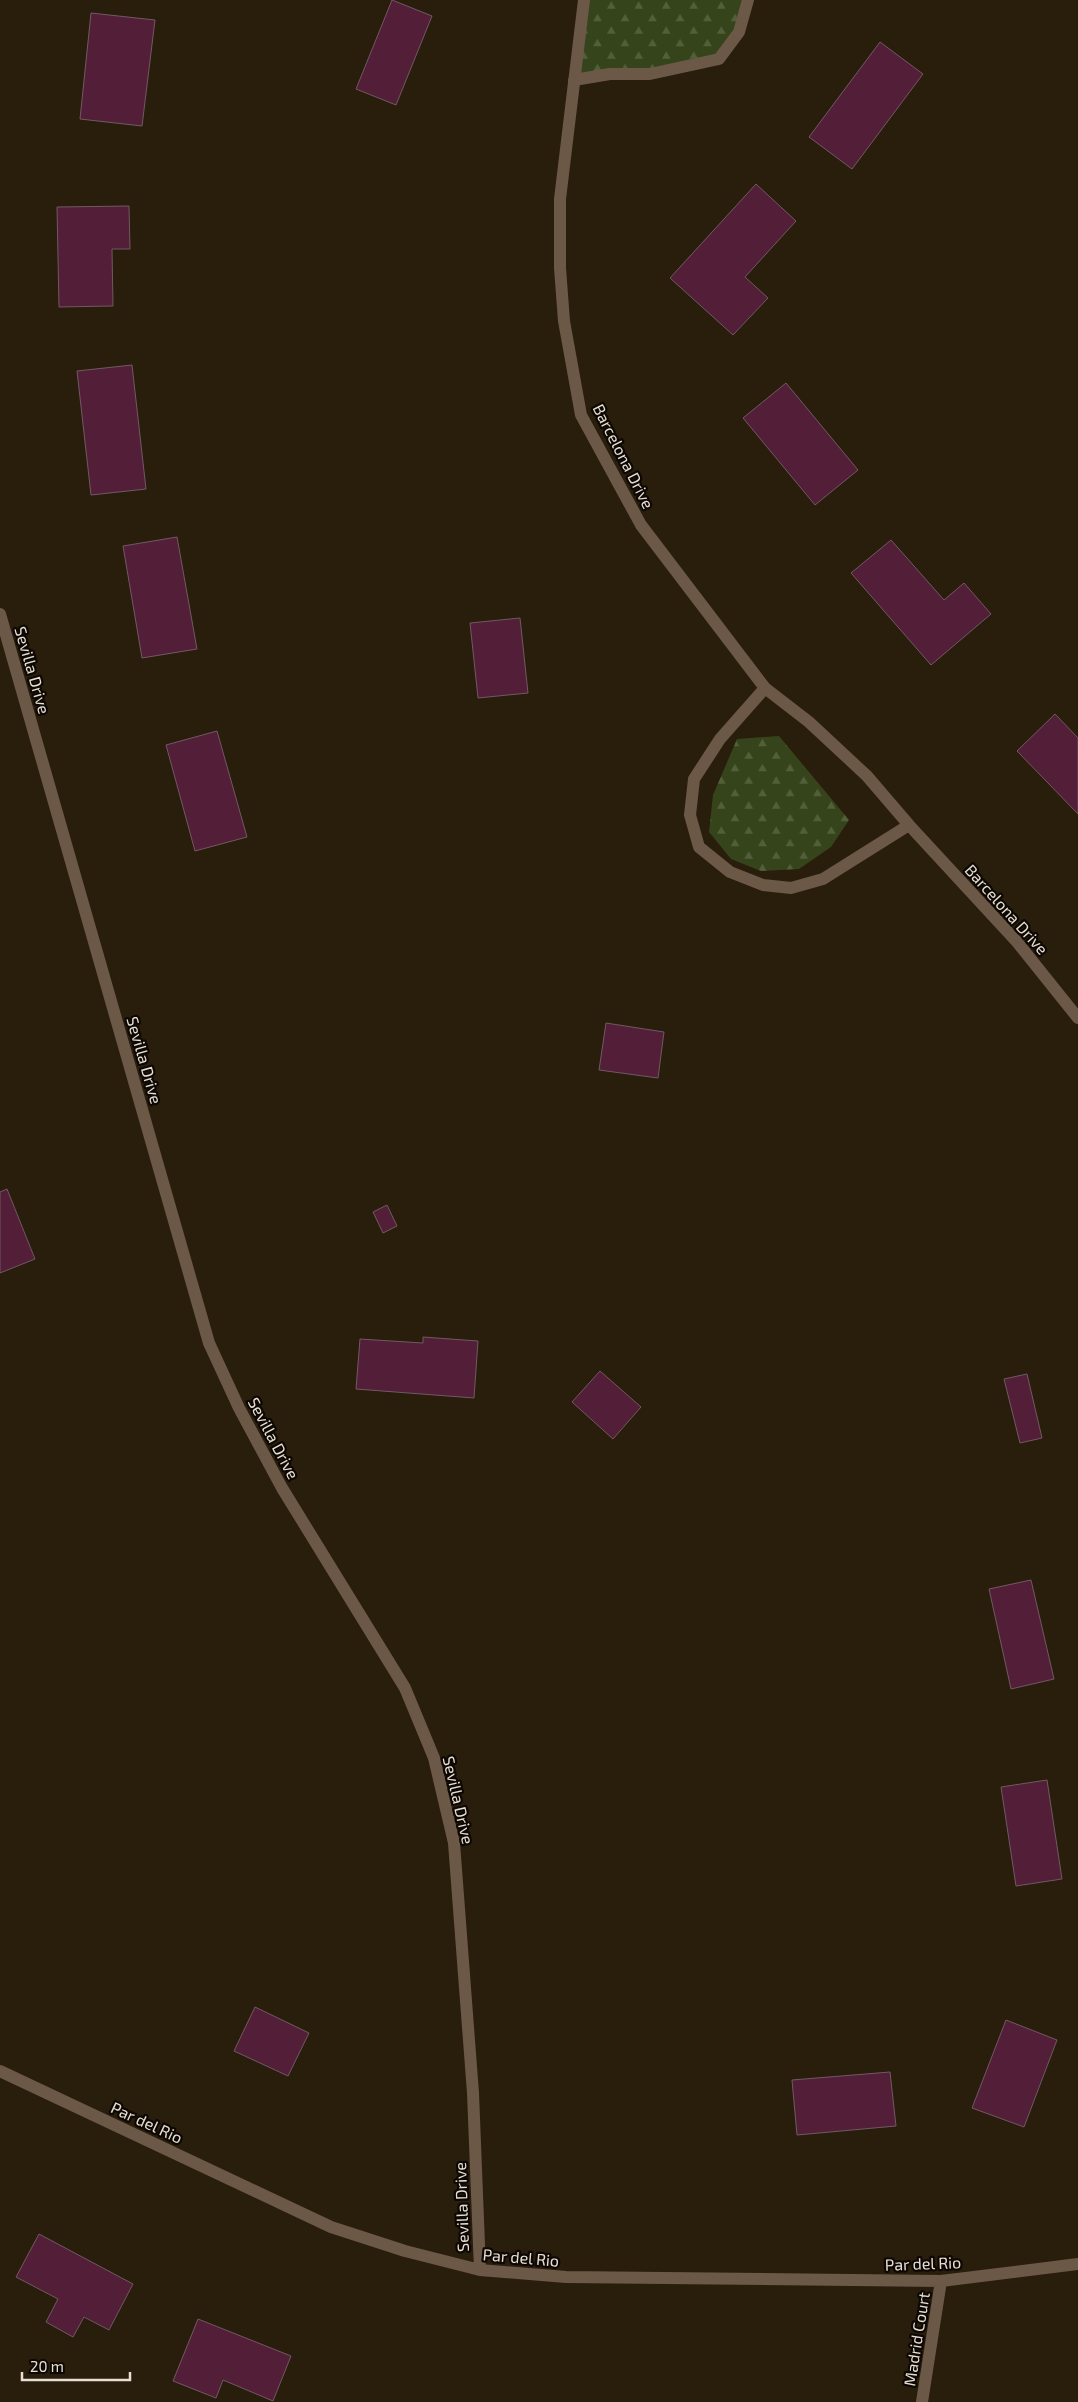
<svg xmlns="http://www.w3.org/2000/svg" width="1078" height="2402" font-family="'Exo 2',sans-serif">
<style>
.forest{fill:url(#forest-firs)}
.building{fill:#531f38;stroke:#715963}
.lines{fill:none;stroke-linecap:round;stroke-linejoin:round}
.minor{stroke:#6c5847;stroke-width:12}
.labels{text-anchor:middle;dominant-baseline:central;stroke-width:4.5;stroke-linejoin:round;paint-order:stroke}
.street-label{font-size:16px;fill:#e8dfd4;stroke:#0d0803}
</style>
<defs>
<pattern id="forest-firs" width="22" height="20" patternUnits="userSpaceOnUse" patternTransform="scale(1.25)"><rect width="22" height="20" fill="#35441a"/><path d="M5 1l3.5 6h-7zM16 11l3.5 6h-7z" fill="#525f3a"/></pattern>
</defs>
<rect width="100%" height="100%" fill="#291d0c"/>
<path class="forest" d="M584 0H748L719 59 574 80Z
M779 736 849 820 831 847 799 869 761 871 731 859 709 832 713 795 737 739Z"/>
<path class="building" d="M392 0 432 16 396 105 356 89Z
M91 13 155 20 142 126 80 119Z
M880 42 923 74 852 169 809 137Z
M756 184 796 221 745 277 768 298 733 335 670 278Z
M129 206 130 249H112L113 306 59 307 57 207Z
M132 365 146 489 91 495 77 371Z
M786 383 858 470 815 505 743 418Z
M177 537 197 649 142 658 123 546Z
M891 540 944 600 964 583 991 614 931 665 851 573Z
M520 618 528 693 478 698 470 623Z
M1055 714 1078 738V814L1017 751Z
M217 731 247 837 195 851 166 745Z
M606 1023 664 1032 658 1078 599 1070Z
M7 1189 35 1259 0 1273V1192Z
M387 1205 397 1226 383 1233 373 1212Z
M423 1337 478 1341 474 1398 356 1389 360 1339 423 1343Z
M600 1371 641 1407 613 1439 572 1402Z
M1027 1374 1042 1438 1020 1443 1004 1379Z
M1031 1580 1054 1679 1011 1689 989 1589Z
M1047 1780 1062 1879 1016 1886 1001 1787Z
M255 2007 309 2033 288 2076 234 2051Z
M1006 2020 1057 2040 1024 2127 972 2108Z
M890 2072 896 2126 797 2135 792 2080Z
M39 2234 133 2284 109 2330 84 2317 73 2337 46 2322 58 2299 16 2277Z
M198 2319 291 2356 273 2401 223 2380 216 2398 173 2381Z"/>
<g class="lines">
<path class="minor" d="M584 0 560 199V268L564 321 581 415 641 525 765 688 809 722 867 776 909 825 1017 942 1078 1018
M574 80 610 74H650L719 59 739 32 748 0
M0 614 209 1343 239 1408 282 1488 405 1688 434 1758 454 1843 473 2093 480 2270
M765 688 720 739 694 779 690 815 699 847 730 872 763 885 791 888 823 879 909 825
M0 2071 331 2227 405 2251 480 2270 566 2277 941 2281 1078 2264
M922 2402 941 2281"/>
</g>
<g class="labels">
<g class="street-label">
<text transform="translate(624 456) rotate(63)">Barcelona Drive</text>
<text transform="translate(33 670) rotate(74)">Sevilla Drive</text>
<text transform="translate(1007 909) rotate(48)">Barcelona Drive</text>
<text transform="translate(145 1060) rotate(74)">Sevilla Drive</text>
<text transform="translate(274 1438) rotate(62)">Sevilla Drive</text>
<text transform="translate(459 1800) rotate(77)">Sevilla Drive</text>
<text transform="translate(147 2122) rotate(25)">Par del Rio</text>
<text transform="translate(461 2207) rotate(-92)">Sevilla Drive</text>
<text transform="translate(521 2257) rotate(5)">Par del Rio</text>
<text transform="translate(923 2263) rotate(-2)">Par del Rio</text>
<text transform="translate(916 2339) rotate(-81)">Madrid Court</text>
</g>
</g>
<path d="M22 2372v8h108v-8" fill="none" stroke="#e8dfd4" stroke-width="2.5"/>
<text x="30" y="2372" font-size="15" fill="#e8dfd4" stroke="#0d0803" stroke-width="4" paint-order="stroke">20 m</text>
</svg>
